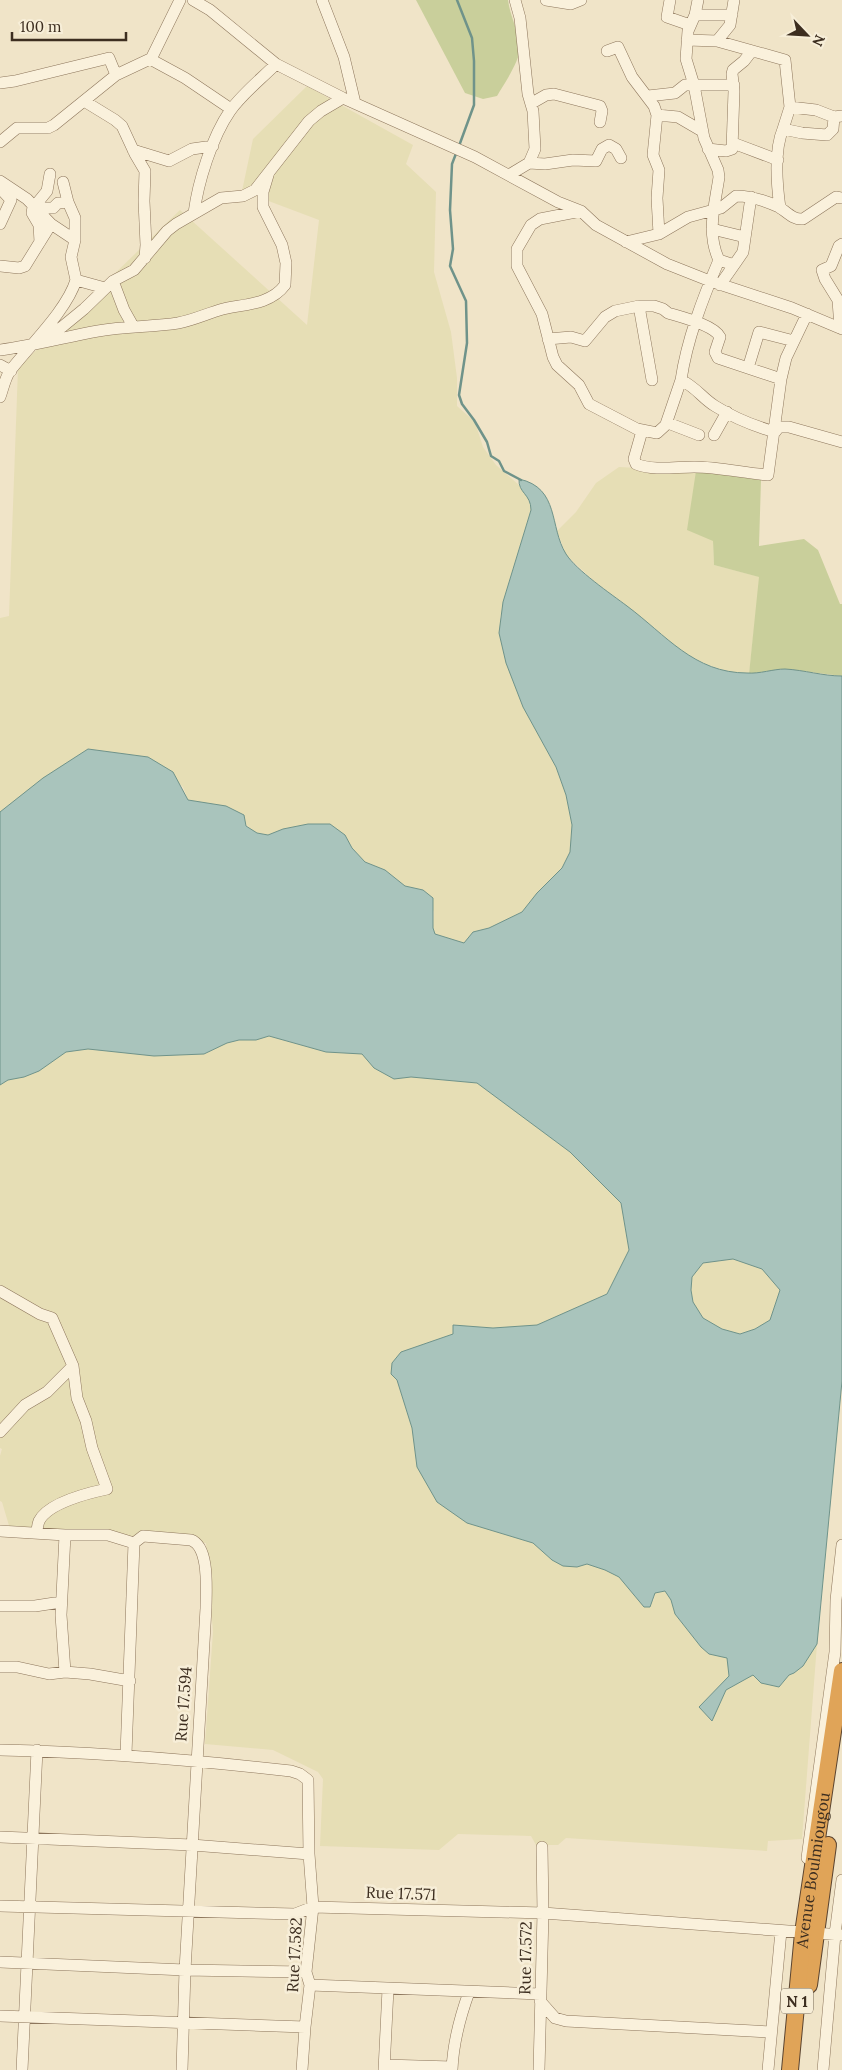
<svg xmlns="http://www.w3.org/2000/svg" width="842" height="2070" font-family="Lora,serif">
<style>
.farmland{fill:#e6deb5}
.green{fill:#c9cf9b}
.water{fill:#a9c4bc;stroke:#6f938a;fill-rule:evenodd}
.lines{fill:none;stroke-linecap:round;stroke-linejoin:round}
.stream{stroke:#6f938a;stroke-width:2.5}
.minor-casing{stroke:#8d765c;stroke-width:12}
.highway-casing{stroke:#5b4430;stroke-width:18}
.minor{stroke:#faf1dc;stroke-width:11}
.highway{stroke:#e0a458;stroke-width:16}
.labels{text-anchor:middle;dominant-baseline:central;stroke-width:5;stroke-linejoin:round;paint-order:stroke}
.shield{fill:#f7eed8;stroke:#756857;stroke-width:1}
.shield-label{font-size:15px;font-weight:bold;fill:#3d2e20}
.street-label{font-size:16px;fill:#3d2e20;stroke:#f7eed8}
</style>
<rect width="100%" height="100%" fill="#f0e4c8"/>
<path class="farmland" d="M307 86 413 145 406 164 436 192 434 272 451 332 457 378V406L475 422 483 447 496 465 519 485 531 501V510L509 581 500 618 542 741 556 767 566 795 572 825 570 852 562 868 537 893 522 912 489 928 473 932 465 944 435 934 433 928 434 912 423 890 405 886 385 870 365 862 352 848 345 835 283 829 268 835 257 834 226 807 188 800 183 787 148 757 88 749 0 812V618L9 616 18 368 180 210 307 325 319 220 242 191 253 139Z
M619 467 696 471 713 541 714 565 760 577 749 674 729 672 706 664 684 653 636 613 594 581 566 555 557 531 576 512 596 483Z
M269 1036 326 1052 362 1053 374 1068 394 1079 411 1077 477 1083 570 1152 621 1203 629 1250 607 1294 537 1325 493 1328 454 1325 453 1334 401 1352 397 1380 412 1428 417 1467 500 1533 533 1543 552 1560 577 1567 587 1564 605 1569 619 1577 644 1607 654 1600 655 1593 665 1591 671 1600 675 1614 701 1647 709 1654 727 1657 729 1676 699 1707 712 1720 726 1690 753 1675 779 1687 789 1675 794 1673 803 1666 817 1644 802 1839 768 1841 767 1851 566 1838 558 1845H536L531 1836 458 1834 439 1850 320 1846 323 1779 318 1772 273 1750 205 1744 213 1632 206 1543 10 1529 2 1502 0 1501V1456L2 1449 0 1448V1085L8 1080 24 1077 39 1071 66 1052 88 1049 204 1054 227 1043 239 1040H256Z
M733 1259 762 1269 780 1290 770 1320 755 1329 739 1334 722 1329 703 1318 693 1302 691 1290 692 1277 703 1263Z"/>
<path class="green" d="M416 0H508C510 16 518 30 520 46 521 59 504 84 497 96L483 99 465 93Z
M696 471 761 480 759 546 804 539 818 550 840 604H842V676L785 669 749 674 759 577 714 565 713 541 687 530Z"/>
<path class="water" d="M519 479C560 488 549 527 566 554 576 570 611 594 627 606 666 635 694 673 747 673 760 674 773 669 785 669 804 670 823 676 842 676V1381L817 1644 803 1666 794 1673 789 1675 779 1687 761 1683 753 1675 726 1690 712 1721 699 1707 729 1676 727 1658 709 1654 701 1647 675 1614 671 1600 665 1591 655 1593 650 1607H644L619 1577 605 1570 587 1564 577 1567 563 1566 552 1560 533 1543 467 1523 437 1502 417 1467 412 1428 397 1380 391 1374 392 1363 401 1352 453 1334V1325L493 1328 537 1325 607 1294 629 1250 621 1203 570 1152 477 1083 411 1077 394 1079 374 1068 362 1054 326 1052 269 1036 256 1040H239L227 1043 204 1054 154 1056 88 1049 66 1052 39 1071 24 1077 8 1080 0 1085V812L43 778 88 749 148 757 173 772 188 800 226 806 244 815 246 826 257 833 268 835 283 829 308 824H330L345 835 352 848 365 862 385 870 405 886 423 890 433 898V928L435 934 464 943 473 932 489 928 522 912 537 893 562 868 570 852 572 825 566 795 556 767 523 707 506 663 499 633 503 602 531 510C531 494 518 493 519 479ZM733 1259 762 1269 780 1290 770 1320 755 1329 740 1334 722 1329 703 1318 693 1302 691 1290 692 1277 703 1263Z"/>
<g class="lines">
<path class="stream" d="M457 0 472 38 474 61V105L459 146
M457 151 452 164 450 210 453 249 450 266 466 301 467 343 459 395 462 404 474 420 487 442 491 456 499 461 504 471 521 480"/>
<defs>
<path id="minor" d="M193 0 210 10 276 64 343 98 475 157 558 202 581 211 596 225 667 264 710 281 792 308 842 329
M322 0 344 57 355 103
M546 0 571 4 581 0
M670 0 667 17 690 25
M698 0 695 15 688 31 686 59 694 85 704 138 718 170 719 177C715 205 706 233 719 260L734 265 720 285
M695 15H732
M687 40 717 41 785 60 790 107 783 129
M717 41 730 25 734 0
M607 51 618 47 632 77 654 106 657 115 678 117 702 131
M151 59 180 0
M0 83 15 81 109 58 116 75
M648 96 675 93 685 85H734
M84 101 115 120 122 126 135 154 145 171 144 201 146 245 145 258
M532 103 546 95 554 94 600 106 602 111 600 122
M790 107 816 110 834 117
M657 115 653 155 659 170 657 198 659 234
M0 142 17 128H48L54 125 116 75 150 59 185 78 231 109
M733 143 778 160
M708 149 726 151 732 149 734 91 732 74 733 70 744 61 751 52
M133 150 169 161 192 149 213 146
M529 163 545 164 573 160 596 161 602 149 609 145 616 149 621 158
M509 175 529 163 535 149 533 111 528 94 520 18 515 0
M0 181 27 199 51 224 75 240 71 257 76 280 105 288
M0 188 11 200 0 224
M68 202 75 218V240
M33 207 32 213 39 225 40 242
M34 207 47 191 50 174
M35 208H53L58 203 68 202 63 182
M780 208C777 186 774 150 783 129L802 133 827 135 833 129 834 117 842 116
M581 211 540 219 531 225 517 249V266L542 314 553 357 557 365 579 385 589 404 637 429 657 433 668 423 699 435
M194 213C198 182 212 137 230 111 242 94 261 79 276 64
M712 229 745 237
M626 242 659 234 688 217 721 208 736 196C751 196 766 201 779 207 787 212 793 220 803 219L836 197 842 198
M719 260C703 298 687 339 681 380 697 388 702 398 715 406 734 418 754 426 775 432L779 427H789L842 442
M734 265 743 252 751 197
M0 266 19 268 25 266 51 224
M113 281 124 310 133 326
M639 306H654L663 309 668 313C681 317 714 325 720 337L715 352 718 358 781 379
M840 328 838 300 825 279 822 270 831 266 839 246 842 244
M548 339 571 337 585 341 605 317 615 311 639 306 652 380
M39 340 62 327 84 309 113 281 134 270 167 231 176 224 221 198 243 196 255 190 309 121 321 111 343 98
M0 350C33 346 65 337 98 331 125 326 152 327 178 323 194 320 208 313 223 309 244 304 270 305 285 285L286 263 282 245 263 207V192L269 172
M0 365 11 371
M748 368 759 332 794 341
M0 397C3 389 5 378 10 371 30 345 67 310 76 280
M666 424 681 380
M642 431 634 459 636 464C654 471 675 467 694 467 718 467 744 473 768 475L781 379 786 358 807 314
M714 435 727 412
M0 1291 40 1314 52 1318 73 1366 77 1398 86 1421 92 1448 107 1489C88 1493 48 1503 39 1521 38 1524 37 1530 37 1533
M0 1432 25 1405 47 1392 73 1366
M0 1531 65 1535H108L134 1543 143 1536 191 1540C210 1547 206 1591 206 1608L185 1970 182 2070
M0 1606H35L61 1602
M0 1667H17L49 1674 65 1672 90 1674 130 1681
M65 1672 61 1615 65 1535
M0 1750C98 1752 194 1760 291 1771L300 1774 308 1780 309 1854 313 1907 306 1972 310 1985 305 2027 302 2070
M126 1754 134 1543
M0 1837 192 1845 309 1854
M807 1858 835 1652 836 1600 842 1545
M0 1906 295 1914 313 1907 543 1913 842 1935
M0 1962 185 1970 306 1972
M310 1985 540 1994
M540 2001 555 2018 566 2021 771 2032
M0 2016 305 2027
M385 2065 452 2067
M22 2070 37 1750
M384 2070 388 1989
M452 2070C453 2043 460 2017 469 1992
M539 2070 543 1913 542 1847
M768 2070 781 1931
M823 2070 835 1934 842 1880"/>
<g id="highway">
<path d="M809 1985 828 1845"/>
<path id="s1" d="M790 2070 803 1933 842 1671"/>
</g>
</defs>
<use href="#minor" class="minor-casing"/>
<use href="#highway" class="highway-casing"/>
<use href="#minor" class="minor"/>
<use href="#highway" class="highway"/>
</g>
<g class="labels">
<rect class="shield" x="781" y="1988.5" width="32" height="25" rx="4"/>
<g class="shield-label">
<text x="797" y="2001">N 1</text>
</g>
<g class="street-label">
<text transform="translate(183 1704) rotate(-86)">Rue 17.594</text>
<text stroke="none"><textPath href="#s1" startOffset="201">Avenue Boulmiougou</textPath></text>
<text transform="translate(401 1893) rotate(2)">Rue 17.571</text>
<text transform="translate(294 1955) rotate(-87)">Rue 17.582</text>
<text transform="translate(525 1958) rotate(-89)">Rue 17.572</text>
</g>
</g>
<g transform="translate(807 35) rotate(115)" stroke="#f7eed8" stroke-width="4" paint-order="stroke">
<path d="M0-4L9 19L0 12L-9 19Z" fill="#3d2e20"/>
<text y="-8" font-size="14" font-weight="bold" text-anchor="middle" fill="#3d2e20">N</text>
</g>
<path d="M12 32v8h114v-8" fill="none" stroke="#3d2e20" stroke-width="2.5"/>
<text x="20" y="32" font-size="15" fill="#3d2e20" stroke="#f7eed8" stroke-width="4" paint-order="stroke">100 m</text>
</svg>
